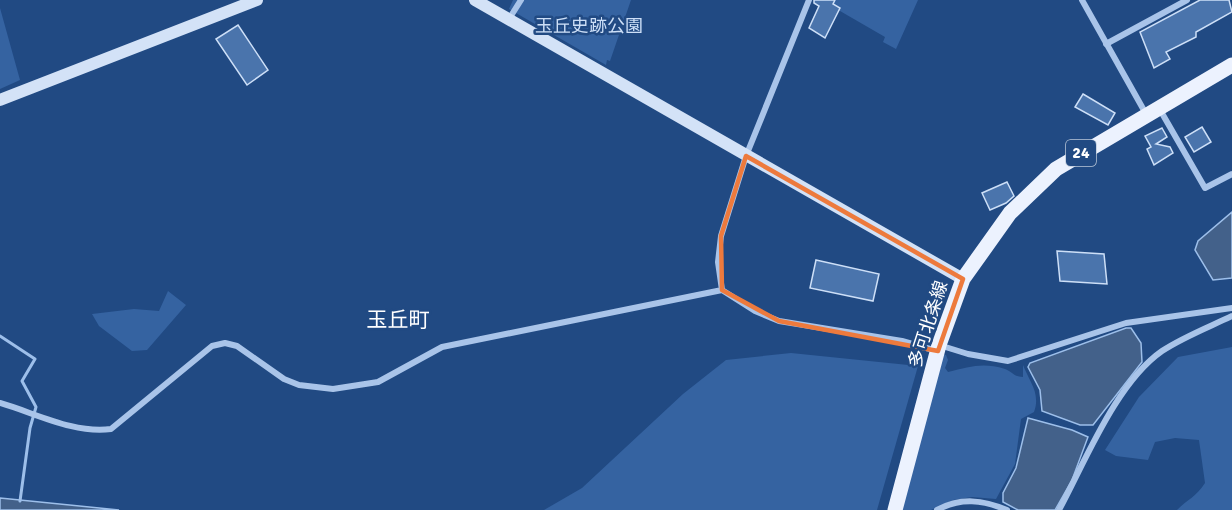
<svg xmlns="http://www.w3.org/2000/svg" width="1232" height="510" font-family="Signika,'Noto Sans JP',sans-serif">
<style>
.green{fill:#3563a1}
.water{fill:#43618a;stroke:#9dbfea;stroke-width:1.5}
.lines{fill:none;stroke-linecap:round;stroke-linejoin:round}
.stream{stroke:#9dbfea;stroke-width:3}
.building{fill:#4a74ac;stroke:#cddff7;stroke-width:1.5}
.street{stroke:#a9c4e9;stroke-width:6}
.secondary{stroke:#d3e2f7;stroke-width:12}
.primary{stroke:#ecf2fe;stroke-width:15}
.marked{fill:none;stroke:#ed7a3d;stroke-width:4.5;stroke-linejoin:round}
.labels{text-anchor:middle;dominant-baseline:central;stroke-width:5;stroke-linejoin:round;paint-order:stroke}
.shield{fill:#214a83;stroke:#bcc9da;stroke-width:1.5}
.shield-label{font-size:16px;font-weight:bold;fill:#fff}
.park-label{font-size:18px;fill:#cddff7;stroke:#214a83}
.street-label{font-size:18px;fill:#fff;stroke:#214a83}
.quarter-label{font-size:21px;fill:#fff;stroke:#214a83}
</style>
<rect width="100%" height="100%" fill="#214a83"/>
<path class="green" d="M513 0H631L610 61 607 60 606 65 509 9Z
M821 0H918L896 49 883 42 885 37Z
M0 8 20 80 0 89Z
M168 291 186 305 147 350 132 351 99 326 92 314 134 309 159 311Z
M1232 347V510H1177C1188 499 1196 497 1205 483L1199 440 1175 438 1155 442 1148 460 1116 456 1105 450 1139 397 1178 357Z
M791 353 918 366 877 510H544L582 488 683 394 726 360Z
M939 353 946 355 948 360 945 368 948 372C970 367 982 362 1005 369 1013 372 1014 377 1023 377V365C1029 381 1041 393 1034 412L1021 419 1015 464 996 499 972 497 953 500 931 510H900Z"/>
<path class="water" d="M1232 212V278L1213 280 1195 250 1198 241Z
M1126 328H1131L1141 343 1142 362 1093 425H1080L1042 411 1040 390 1028 367 1030 363Z
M1028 418 1072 430 1088 437 1072 480 1055 510H1018L1003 502V493L1016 468Z
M0 498 119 510H0Z"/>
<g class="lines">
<path class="stream" d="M0 336 35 359 22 381 36 407 30 428 20 501"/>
</g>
<path class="building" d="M814 0H835L833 4 840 8 825 38 809 28 819 6 814 3Z
M1200 0H1229L1232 12 1196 32V37L1166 52 1170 59 1154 68 1140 32Z
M238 25 268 70 247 85 216 39Z
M1083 94 1115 113 1108 125 1075 107Z
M1202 127 1211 142 1194 152 1185 137Z
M1162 128 1167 137 1156 144 1170 147 1173 153 1154 165 1147 149 1151 147 1145 136Z
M1007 182 1014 196 1006 203 990 210 982 193Z
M1057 251 1104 254 1107 284 1060 281Z
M816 260 879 274 873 301 810 288Z"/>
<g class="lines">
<path class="street" d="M1082 0 1146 114
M509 19 521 0
M1106 44 1187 0
M1159 108 1205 188 1232 174
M722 290 718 262 721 236 746 156 809 0
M939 345 968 354 1008 361 1126 323 1232 308
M0 403C35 413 74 434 111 429L212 346 225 343 237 346 284 379 299 385 333 389 378 382 442 347 722 290 755 311 779 321 902 341 937 351
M937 510C961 497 983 500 1007 510
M1059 510C1085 462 1116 383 1162 351 1183 337 1209 327 1232 316"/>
<path class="secondary" d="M475 0 963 279
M0 100 257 0"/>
<path class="primary" d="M895 510 939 345 963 279 1010 213 1056 169 1232 65"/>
</g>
<path class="marked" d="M746 156 963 279 938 351 779 321 722 290 721 236Z"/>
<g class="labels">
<rect class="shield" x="1066" y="140" width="30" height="26" rx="4.5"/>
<g class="shield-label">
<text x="1081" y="153">24</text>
</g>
<g class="park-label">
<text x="589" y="26">玉丘史跡公園</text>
</g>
<g class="street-label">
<text transform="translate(928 324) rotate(-72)">多可北条線</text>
</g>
<g class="quarter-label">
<text x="398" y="320">玉丘町</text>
</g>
</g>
</svg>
